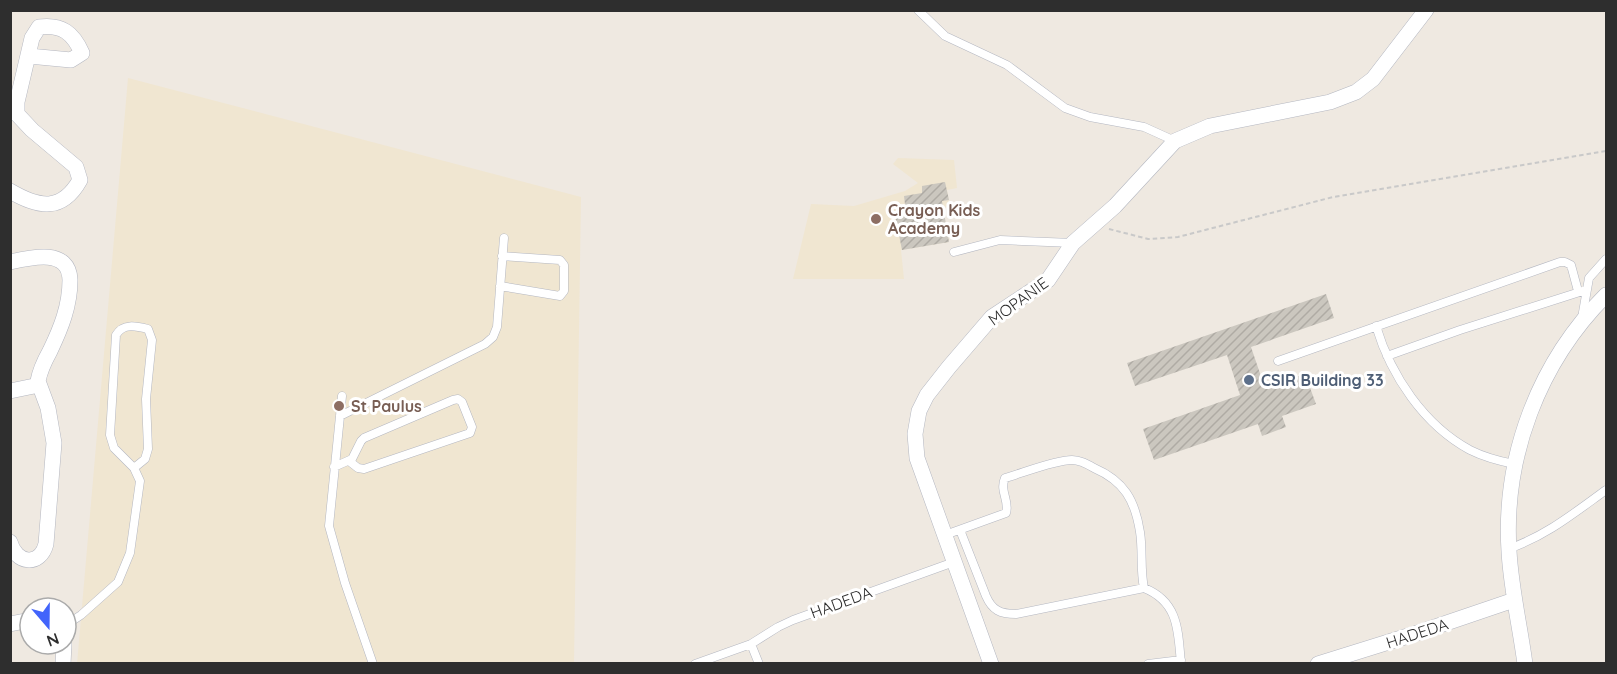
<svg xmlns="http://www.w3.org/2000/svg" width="1617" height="674" font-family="Quicksand,sans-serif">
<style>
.education{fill:#f0e6d1}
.building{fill:url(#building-hatch)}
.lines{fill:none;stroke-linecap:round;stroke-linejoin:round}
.service-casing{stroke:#b4b7c1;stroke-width:9}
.minor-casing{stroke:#b4b7c1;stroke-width:16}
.path{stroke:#c9c9c9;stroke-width:2;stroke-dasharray:4.5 3;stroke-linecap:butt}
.service{stroke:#fff;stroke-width:8}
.minor{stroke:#fff;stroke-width:15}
.education-dot{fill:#8d6e63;stroke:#fff;stroke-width:2}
.service-dot{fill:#5c6f8a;stroke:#fff;stroke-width:2}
.labels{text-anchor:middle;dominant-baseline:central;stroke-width:6;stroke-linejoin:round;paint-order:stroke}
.education-label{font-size:16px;font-weight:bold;fill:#785e54;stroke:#fff;text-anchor:start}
.street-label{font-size:16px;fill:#2e2e2e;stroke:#fff}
.service-label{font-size:16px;font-weight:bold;fill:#4e5e75;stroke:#fff;text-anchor:start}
</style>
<defs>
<pattern id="building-hatch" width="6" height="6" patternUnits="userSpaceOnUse" patternTransform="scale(1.5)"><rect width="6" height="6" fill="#cbc7bf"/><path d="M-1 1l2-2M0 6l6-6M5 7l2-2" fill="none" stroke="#afaba4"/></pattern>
</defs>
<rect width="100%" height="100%" fill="#efe9e1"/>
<path class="education" d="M128 78 581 197 574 663 77 664Z
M898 158 954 160 957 188 947 190 950 207 943 208 949 242 901 250 904 279H793L811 204 854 206 905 191 918 183 893 164Z"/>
<path class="building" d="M945 182 949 200 942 201 949 242 902 250 895 215 906 213 904 196 922 193V186Z
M1326 294 1334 318 1251 347 1265 388 1305 374 1316 404 1282 416 1286 427 1262 436 1258 424 1154 460 1143 429 1240 395 1227 355 1135 386 1127 363Z"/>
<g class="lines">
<defs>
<path id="service" d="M918 10 945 36 1007 65 1065 108 1090 117 1144 127 1175 141
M954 252 1000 240 1073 243
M500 286 560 296 564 291V265L560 260 502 256
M1582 318 1589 278 1606 259
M1376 326C1391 376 1424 425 1470 450 1484 457 1499 461 1514 464
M1387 356 1460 330 1586 290
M1278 361 1560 262H1565L1571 265 1578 291
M342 396 329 526 345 583 373 664
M340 416 485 344 493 337 497 327 504 238
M334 467 352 459 361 441 364 438 453 400 458 399 462 402 472 427 470 433 364 469 358 468 349 461
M960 530 986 596C992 610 1000 614 1016 614L1144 588C1179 602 1178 631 1181 664
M945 535 1006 513C1010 501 999 491 1005 478 1023 473 1055 460 1072 460 1080 460 1087 464 1094 468 1124 481 1135 500 1140 532 1143 551 1140 569 1144 588
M1508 549C1546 536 1574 513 1606 490
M66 625 81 615 118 582 130 553 140 481 134 468 114 448 110 435 116 335C123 323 136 326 148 329L152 340 146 399 148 449 145 459 134 468
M695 664 751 644
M759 664 751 644 778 627 793 620 954 562
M1148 664 1181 660"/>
<path id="minor" d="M10 191C39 208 62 212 80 180L76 167 32 130 17 114V102L32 38 39 27C62 24 73 33 82 53L71 60 29 56
M10 262C32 257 69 248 70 280 70 306 61 328 50 351 45 360 40 370 38 381L48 408 54 443 46 544C40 567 16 564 10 542
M10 391 39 385
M10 624 30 620
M63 664 64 644
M991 664 917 458 915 434 919 411 927 395 949 367 992 317 1048 280 1073 243 1115 206 1175 141 1210 126 1330 102 1356 92 1373 79 1426 10
M1318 664 1411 635 1514 600
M1525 664C1520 626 1511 589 1509 551 1503 456 1539 362 1606 295"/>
</defs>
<use href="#service" class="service-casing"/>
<use href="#minor" class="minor-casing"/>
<path class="path" d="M1109 229 1148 239 1178 237 1333 197 1606 151"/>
<use href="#service" class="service"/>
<use href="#minor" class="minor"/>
</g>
<g class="education-dot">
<circle cx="876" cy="219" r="6"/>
<circle cx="339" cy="406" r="6"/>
</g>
<circle class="service-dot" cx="1249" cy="380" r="6"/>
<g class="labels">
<g class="education-label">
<text x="888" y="210">Crayon Kids<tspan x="888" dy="18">Academy</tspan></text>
<text x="351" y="406">St Paulus</text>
</g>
<g class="street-label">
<text transform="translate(1018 301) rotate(-36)">MOPANIE</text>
<text transform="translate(841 602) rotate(-20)">HADEDA</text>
<text transform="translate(1417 633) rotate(-18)">HADEDA</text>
</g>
<g class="service-label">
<text x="1261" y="380">CSIR Building 33</text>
</g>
</g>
<rect width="1617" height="674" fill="none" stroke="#2e2e2e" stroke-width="24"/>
<g transform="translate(48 626) rotate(160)"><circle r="28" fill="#ffffff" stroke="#ababab" stroke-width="1.5"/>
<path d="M0-4.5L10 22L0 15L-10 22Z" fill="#4264fb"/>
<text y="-9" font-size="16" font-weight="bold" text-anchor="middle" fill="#2e2e2e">N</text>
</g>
</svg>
